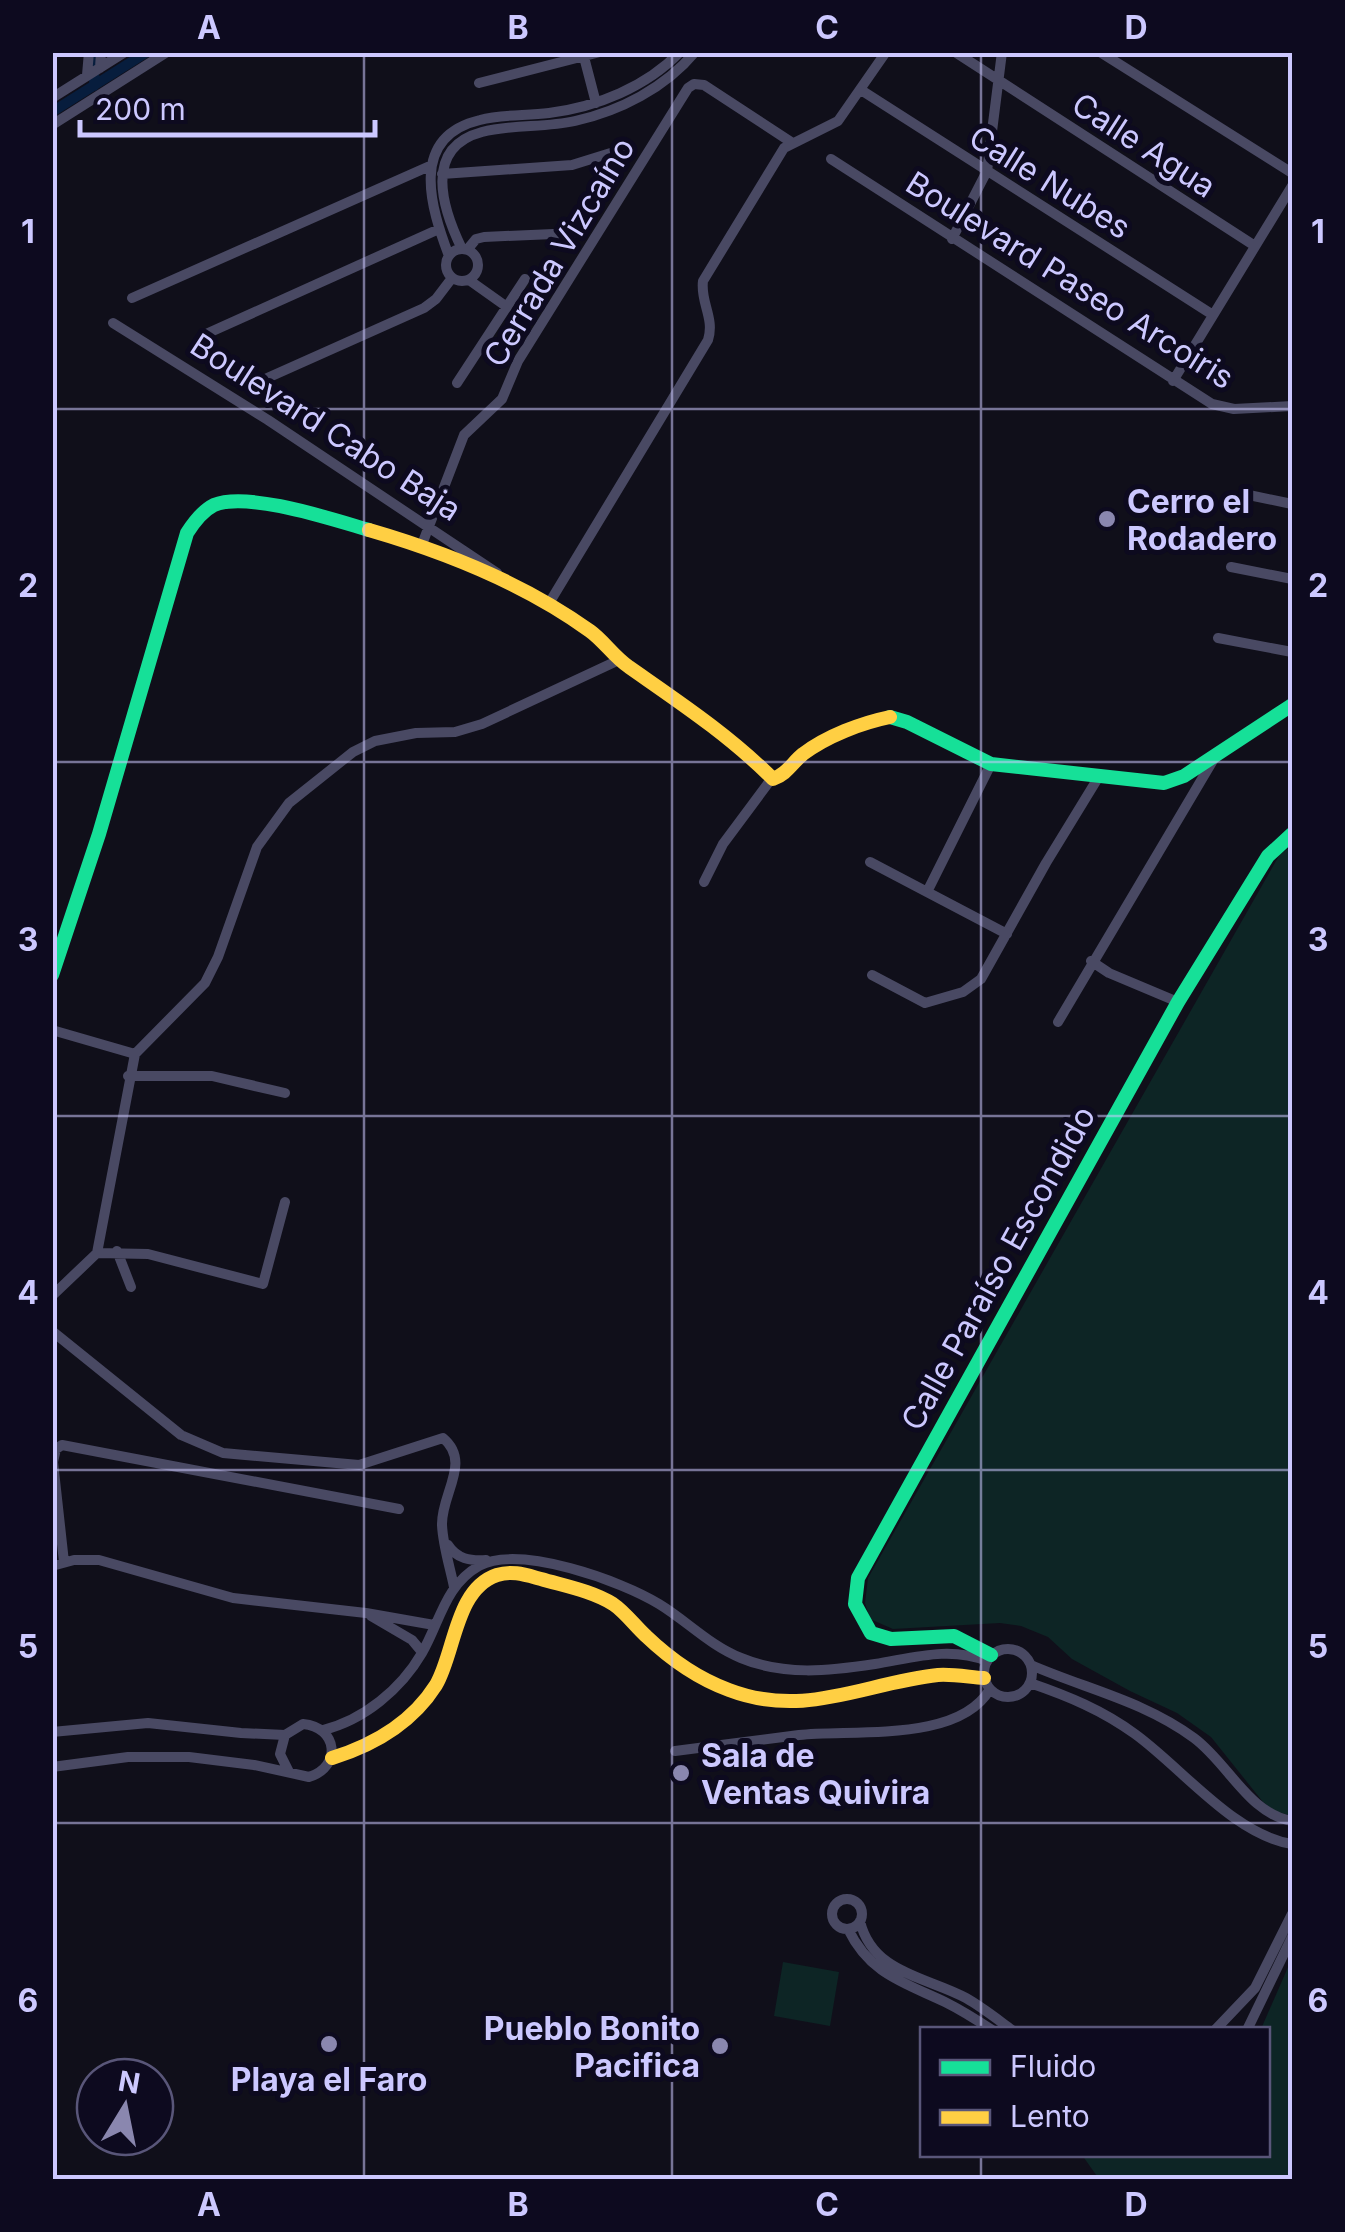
<svg xmlns="http://www.w3.org/2000/svg" width="1345" height="2232" font-family="Inter,sans-serif">
<style>
.green{fill:#0d2525}
.lines{fill:none;stroke-linecap:round;stroke-linejoin:round}
.canal{stroke:#071d3d;stroke-width:10}
.street{stroke:#494963;stroke-width:10}
.fast{stroke:#16e098;stroke-width:14}
.slow{stroke:#ffcf43;stroke-width:14}
.grid{fill:none;stroke:#ccc8ff;stroke-width:2.5;stroke-opacity:0.55}
.poi-dot{fill:#8a87af;stroke:#0d0a1f;stroke-width:4}
.labels{text-anchor:middle;dominant-baseline:central;stroke-width:10;stroke-linejoin:round;paint-order:stroke}
.street-label{font-size:32px;fill:#ccc8ff;stroke:#0d0a1f}
.poi-label{font-size:32px;font-weight:bold;fill:#ccc8ff;stroke:#0d0a1f;text-anchor:start}
.neatline{fill:none;stroke:#ccc8ff;stroke-width:4}
.grid-label{font-size:32px;text-anchor:middle;font-weight:bold;fill:#ccc8ff}
</style>
<rect width="100%" height="100%" fill="#100f1a"/>
<path class="green" d="M1292 846V1816L1275 1811 1263 1802 1211 1737 1177 1713 1130 1691 1072 1659 1048 1637 1021 1626 1000 1623 893 1629 870 1619 865 1603 868 1578 1280 854Z
M1292 1958V2179H1099L1082 2155 1268 2154V2030L1261 2029Z
M783 1962 839 1972 830 2026 774 2016Z"/>
<g class="lines">
<path class="canal" d="M94 86 95 52
M52 112 147 52"/>
<path class="street" d="M340 52H351
M955 52 1255 246
M1100 52 1292 173
M584 57 596 103
M100 68 101 52
M87 75 89 52
M479 83 600 52
M861 90 1213 315
M52 98 125 52
M52 125 167 52
M831 159 1212 404 1234 409 1292 406
M442 174 572 165 630 147
M952 239 987 171 1002 52
M462 249C443 210 422 148 482 132 512 124 545 128 575 121 620 111 665 88 695 52
M446 265a16 16 0 1 1 32 0a16 16 0 1 1-32 0Z
M467 250 476 239 484 237 576 233
M449 256C431 208 408 137 480 120 502 114 526 116 549 113 597 107 646 87 680 52
M469 280 507 307
M132 298 432 165
M113 323 268 420 497 573
M206 334 439 229
M1173 381 1292 186
M256 383 424 308 436 299 452 278
M457 383 525 279
M1244 494 1292 504
M421 547 464 435 502 399 518 361 688 88 694 84 704 85 791 142
M1231 567 1292 579
M548 605 708 340C715 318 700 302 703 281L784 148 838 121 886 52
M1218 638 1292 652
M870 862 1007 934
M704 882 723 844 772 778
M927 892 991 764
M1091 961 1109 973 1178 1002
M872 975 925 1003 963 992 981 979 1046 863 1098 778
M1058 1022 1215 757
M52 1030 135 1054
M128 1076H212L285 1093
M117 1251 131 1287
M97 1253 148 1254 263 1284 285 1202
M52 1296 97 1253 135 1054 205 983 218 957 257 847 289 803 353 752 375 741 416 733 455 732 482 724 619 660
M52 1331 181 1435 223 1453 359 1465 443 1438C472 1462 441 1494 442 1525 443 1546 450 1567 454 1587
M448 1545C457 1559 470 1561 486 1560
M64 1562 53 1462 56 1449 62 1445 399 1509
M52 1566 74 1560H99L233 1598 366 1613 434 1625
M371 1616 412 1640 422 1652
M984 1673a24 24 0 1 1 48 0a24 24 0 1 1-48 0Z
M1031 1665C1086 1689 1144 1701 1194 1738 1228 1763 1249 1814 1292 1821
M1030 1683C1068 1696 1102 1710 1135 1734 1182 1768 1234 1835 1292 1844
M323 1730C364 1720 401 1689 422 1653 440 1622 445 1585 479 1566 519 1544 622 1581 659 1604 687 1621 709 1645 741 1658 784 1676 829 1671 875 1664 913 1658 949 1646 987 1661
M52 1732 148 1723 241 1733 285 1735
M675 1751C716 1746 758 1740 799 1735 853 1729 959 1743 990 1689
M52 1767 128 1757H189L254 1765 309 1777C342 1767 338 1727 303 1724L285 1735 280 1754 289 1772
M832 1914a15 15 0 1 1 30 0a15 15 0 1 1-30 0Z
M860 1921C872 1973 927 1977 966 1998 982 2007 997 2019 1012 2030
M848 1929C870 1974 903 1982 945 2002 961 2010 977 2020 992 2030
M1215 2030 1255 1988 1292 1914
M1247 2030 1292 1937"/>
<path class="fast" d="M890 717 907 722 991 764 1164 783 1184 776 1292 705
M52 975 99 834 187 533C194 522 202 511 214 505 248 491 334 520 369 530
M991 1655 954 1636 891 1639 871 1633 855 1604 858 1578 1178 1002 1268 856 1292 834"/>
<path class="slow" d="M369 530C445 552 525 584 590 631 604 641 614 657 629 667 679 702 729 735 773 779 787 774 792 763 803 754 827 736 861 723 890 717
M332 1758C374 1745 412 1723 436 1685 455 1653 455 1589 497 1575 512 1570 526 1575 541 1579 565 1586 592 1591 613 1604 625 1612 635 1626 646 1636 669 1658 699 1679 729 1690 805 1719 864 1683 938 1675 953 1674 969 1677 984 1678"/>
</g>
<path class="grid" d="M364 52V2180M672 52V2180M981 52V2030M52 409H1292M52 762H1292M52 1116H1292M52 1470H1292M52 1823H1292M981 2154V2180"/>
<g class="poi-dot">
<circle cx="1107" cy="519" r="10"/>
<circle cx="681" cy="1773" r="10"/>
<circle cx="329" cy="2044" r="10"/>
<circle cx="720" cy="2046" r="10"/>
</g>
<g class="labels">
<g class="street-label">
<text transform="translate(1144 145) rotate(33)">Calle Agua</text>
<text transform="translate(1050 182) rotate(32)">Calle Nubes</text>
<text transform="translate(559 252) rotate(-59)">Cerrada Vizcaíno</text>
<text transform="translate(1070 280) rotate(32)">Boulevard Paseo Arcoiris</text>
<text transform="translate(326 427) rotate(33)">Boulevard Cabo Baja</text>
<text transform="translate(998 1268) rotate(-61)">Calle Paraíso Escondido</text>
</g>
<g class="poi-label">
<text x="1127" y="501">Cerro el<tspan x="1127" dy="37">Rodadero</tspan></text>
<text x="701" y="1755">Sala de<tspan x="701" dy="37">Ventas Quivira</tspan></text>
<text x="700" y="2028" text-anchor="end">Pueblo Bonito<tspan x="700" dy="37">Pacifica</tspan></text>
<text x="329" y="2079" text-anchor="middle">Playa el Faro</text>
</g>
</g>
<rect width="1345" height="2232" fill="none" stroke="#0d0a1f" stroke-width="110"/>
<rect x="920" y="2027" width="350" height="130" fill="#0d0a1f" stroke="#595679" stroke-width="2.5"/>
<rect x="940" y="2060" width="50" height="15" fill="#16e098" stroke="#595679" stroke-width="2.5"/>
<text x="1010" y="2077" font-size="30" fill="#ccc8ff">Fluido</text>
<rect x="940" y="2110" width="50" height="15" fill="#ffcf43" stroke="#595679" stroke-width="2.5"/>
<text x="1010" y="2127" font-size="30" fill="#ccc8ff">Lento</text>
<g transform="translate(125 2107) rotate(10)"><circle r="48" fill="#0d0a1f" stroke="#595679" stroke-width="2.5"/>
<path d="M0-8L18 38L0 25L-18 38Z" fill="#8a87af"/>
<text y="-15" font-size="28" font-weight="bold" text-anchor="middle" fill="#ccc8ff">N</text>
</g>
<path d="M80 120v15h295v-15" fill="none" stroke="#ccc8ff" stroke-width="5"/>
<text x="95" y="120" font-size="30" fill="#ccc8ff" stroke="#0d0a1f" stroke-width="8" paint-order="stroke">200 m</text>
<rect x="55" y="55" width="1235" height="2122" class="neatline"/>
<g class="grid-label">
<text x="209" y="39">A</text>
<text x="518" y="39">B</text>
<text x="827" y="39">C</text>
<text x="1136" y="39">D</text>
<text x="28" y="243">1</text>
<text x="1318" y="243">1</text>
<text x="28" y="597">2</text>
<text x="1318" y="597">2</text>
<text x="28" y="951">3</text>
<text x="1318" y="951">3</text>
<text x="28" y="1304">4</text>
<text x="1318" y="1304">4</text>
<text x="28" y="1658">5</text>
<text x="1318" y="1658">5</text>
<text x="28" y="2012">6</text>
<text x="1318" y="2012">6</text>
<text x="209" y="2216">A</text>
<text x="518" y="2216">B</text>
<text x="827" y="2216">C</text>
<text x="1136" y="2216">D</text>
</g>
</svg>
